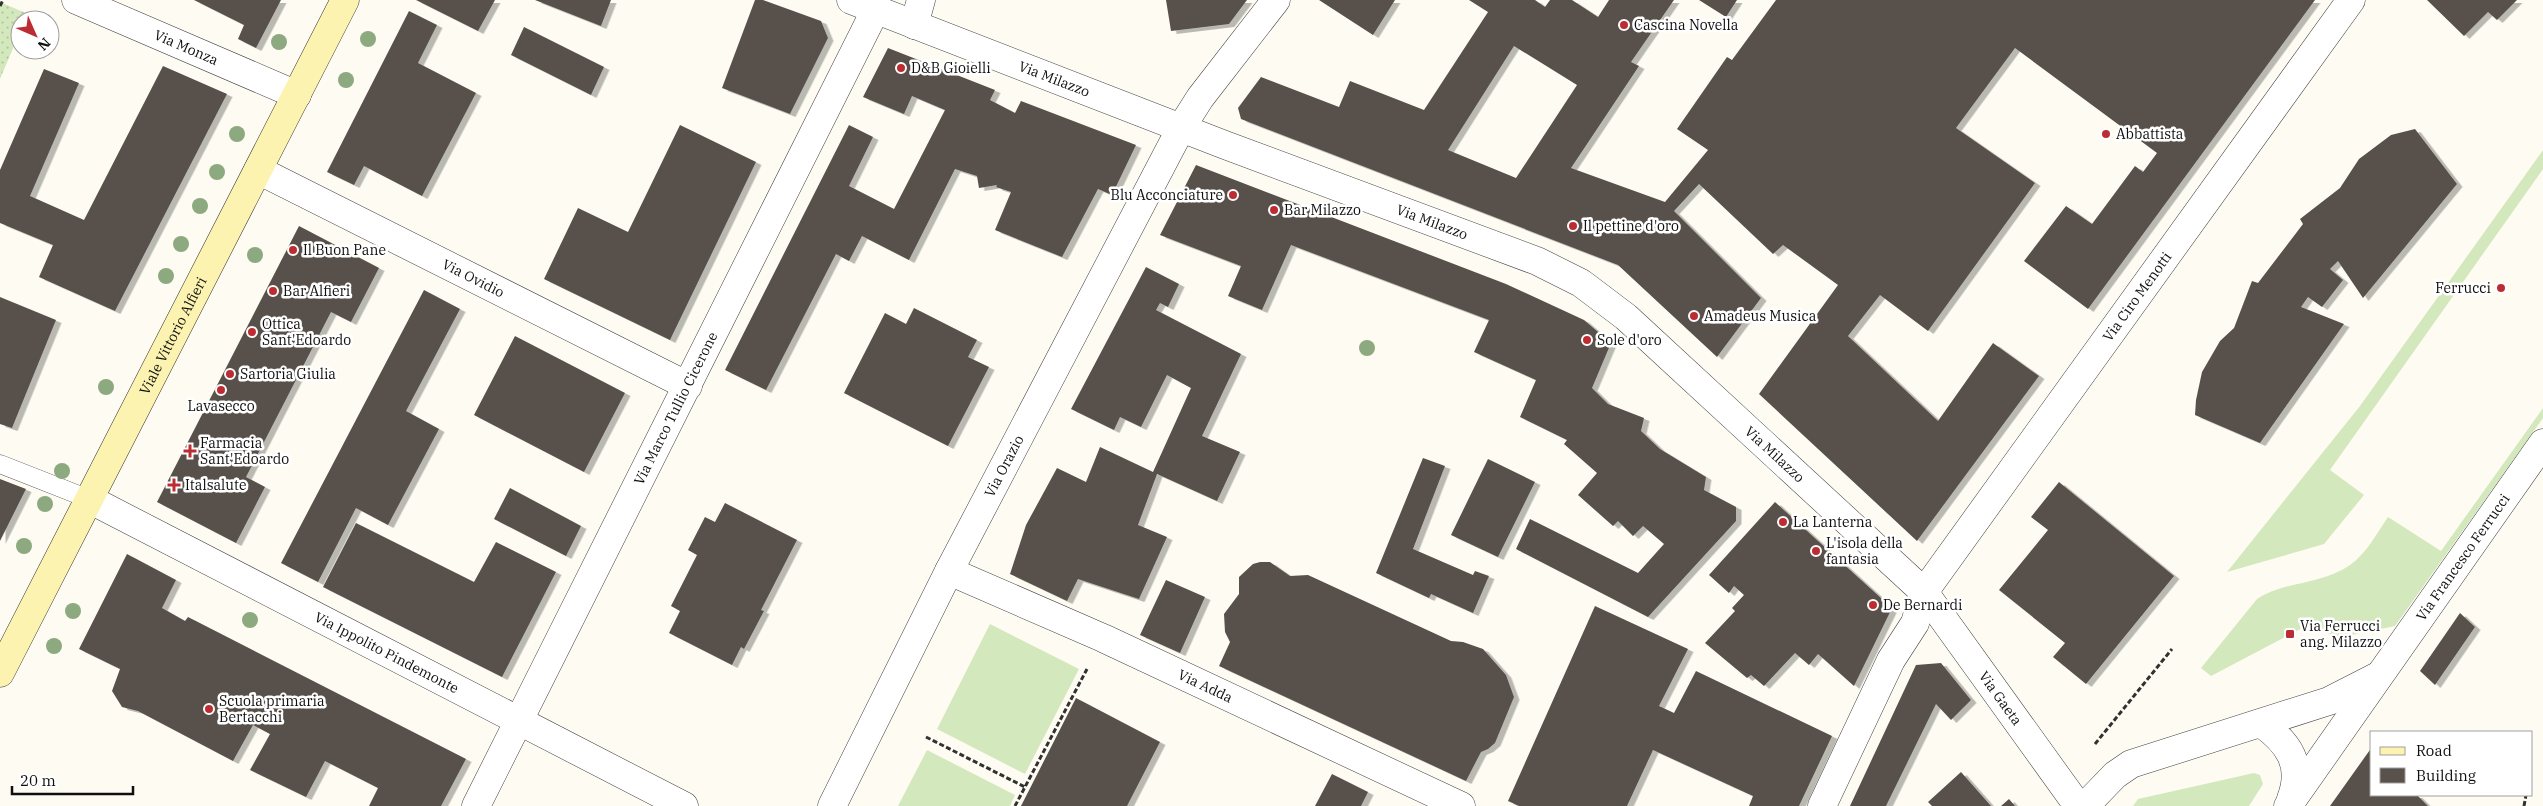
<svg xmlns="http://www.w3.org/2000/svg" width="2543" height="806" font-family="'IBM Plex Serif',serif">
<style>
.grass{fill:#d3e8bc}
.park{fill:url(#park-dots)}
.building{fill:#58514c;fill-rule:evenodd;filter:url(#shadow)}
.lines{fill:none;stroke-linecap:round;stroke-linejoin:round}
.lane-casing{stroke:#424242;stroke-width:19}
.street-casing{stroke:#424242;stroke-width:29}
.secondary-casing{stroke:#313131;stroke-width:29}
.path{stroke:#313131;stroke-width:3;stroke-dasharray:5 2.5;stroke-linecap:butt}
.lane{stroke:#fff;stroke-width:18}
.street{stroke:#fff;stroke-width:28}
.secondary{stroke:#fcf3b0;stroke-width:28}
.tree{fill:#8ca97f}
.poi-dot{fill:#bb2c33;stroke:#fff;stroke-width:2}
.labels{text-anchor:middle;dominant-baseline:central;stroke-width:5;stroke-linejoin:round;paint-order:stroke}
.poi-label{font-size:14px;fill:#0f0f0f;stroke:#fff;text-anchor:start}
.street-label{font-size:14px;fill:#0f0f0f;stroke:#fff}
</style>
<defs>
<pattern id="park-dots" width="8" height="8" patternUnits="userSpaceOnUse" patternTransform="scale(1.25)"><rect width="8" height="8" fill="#d3e8bc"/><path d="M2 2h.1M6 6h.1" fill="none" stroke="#b4c6a0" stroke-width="1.8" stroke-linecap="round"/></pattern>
<filter id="shadow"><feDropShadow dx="5.5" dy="3" stdDeviation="0" flood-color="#0004"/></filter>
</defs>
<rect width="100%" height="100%" fill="#fefcf2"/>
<path class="grass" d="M2543 150V169L2330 470 2364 495 2324 544 2227 572 2360 406Z
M2543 408V418L2395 626 2337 638 2318 628 2308 625 2211 676 2201 668 2257 599C2284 581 2322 585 2350 565 2366 554 2377 533 2388 517L2441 551Z
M990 624 1079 669 1025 774 937 729Z
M927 750 1015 795 1010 806H898Z
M2254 773 2260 775 2263 784 2249 806H2133L2138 799Z"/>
<path class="park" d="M0 2 28 14 25 20H20V32L0 79Z"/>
<path class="building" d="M194 0H281L256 48 238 39 244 25Z
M416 0H495L478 31Z
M535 0H611L601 26Z
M755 0H763L821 21 828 38 790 114 722 88Z
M1166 0H1247L1229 24 1171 31Z
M1319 0H1395L1373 35Z
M1469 0H1535L1545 7 1550 0H1572L1598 17 1609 0H1674L1631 62 1639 66 1571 168 1665 202 1708 150 1677 129 1727 57 1732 60 1776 0H2315L2088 309 2024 261 2066 206 2092 224 2135 166 2143 172 2157 153 2015 48 1956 128 2035 183 1928 331 1880 295 1848 336 1938 421 1993 343 2039 376 1917 541 1759 394 1838 285 1783 245 1773 254 1699 184 1674 211 1761 298 1717 357 1618 265 1241 119 1238 108 1261 77 1339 107 1350 81 1424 110 1488 12ZM1514 46 1577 85 1516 178 1448 150Z
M1699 0H1737L1726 17Z
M2427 0H2517L2497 20 2488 12 2464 36Z
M409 11 437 25 418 63 476 93 422 196 364 166 354 185 327 172Z
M524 27 604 67 591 95 511 55Z
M888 48 995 90 990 100 1015 113 1021 101 1136 145 1112 195 1098 189 1062 257 995 230 1011 192 996 187 997 185 979 188 977 176 955 169 909 260 862 236 849 261 836 254 766 390 725 370 849 125 873 137 849 186 894 209 945 110 912 96 904 114 863 97Z
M163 66 227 94 115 311 39 277 53 245 0 223V170L44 69 79 83 30 196 84 220Z
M680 125 756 162 670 340 544 279 578 208 628 232Z
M2415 129 2457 184 2363 298 2338 261 2330 269 2343 280 2322 307 2308 297 2301 307 2344 324 2260 443 2195 415 2196 400 2202 372 2220 341 2234 328 2252 281 2258 283 2303 224 2300 219 2340 188 2359 159 2391 135Z
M1196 165 1506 284 1584 320 1611 343 1592 388 1608 404 1644 418 1641 431 1660 449 1706 477 1704 490 1736 507V521L1648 617 1516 549 1530 519 1638 573 1664 544 1643 526 1633 536 1618 521 1613 526 1578 495 1597 473 1564 444 1567 440 1520 417 1536 380 1474 352 1489 320 1291 245 1262 310 1228 296 1241 266 1160 235Z
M299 226 379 268 351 322 331 312 246 477 265 487 236 543 157 502Z
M1146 267 1179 284 1168 307 1160 303 1156 310 1241 354 1202 436 1240 452 1217 501 1157 474 1138 525 1167 537 1139 599 1078 579 1067 601 1010 574 1026 525 1057 468 1086 482 1100 447 1153 472 1191 388 1167 375 1141 427 1120 417 1114 430 1071 409Z
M424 290 460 309 406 411 439 429 388 525 356 508 318 582 281 563Z
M0 297 56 320 12 428 0 424Z
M914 308 977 340 968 357 989 367 948 446 844 393 885 313 906 324Z
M515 336 625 393 584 472 474 415Z
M1423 458 1445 466 1413 549 1473 575 1475 571 1489 576 1473 613 1431 594 1429 598 1376 573Z
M1488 459 1535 482 1498 557 1451 535Z
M0 479 26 489 0 541Z
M2059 482 2174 576 2086 684 2053 657 2065 643 1999 590 2048 530 2031 517Z
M510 488 581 526 566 556 494 519Z
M1775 502 1892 608 1854 686 1818 654 1809 665 1795 653 1764 686 1751 675 1747 678 1705 643 1735 611 1732 608 1744 595 1734 586 1729 593 1709 575Z
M725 503 797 540 761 610 764 611 744 649 741 647 732 665 669 633 680 611 671 606 697 555 688 550 705 517 715 522Z
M356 523 474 582 496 542 556 572 502 677 323 587Z
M127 554 176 580 162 608 185 621 188 617 466 759 441 806H369L378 788 325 761 306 797 250 770 270 734 253 725 233 761 138 711 122 707 112 691 120 669 79 649Z
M1260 562H1270L1290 576 1308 575 1451 641 1463 642 1483 649 1506 675 1514 697 1495 743 1488 749 1481 752 1466 781 1219 666 1230 642 1225 632 1224 614 1239 594V577L1253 564Z
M1166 580 1205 597 1180 653 1140 635Z
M1595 606 1688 649 1659 706 1674 713 1696 671 1832 736 1799 806H1749L1753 796 1653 750 1627 806H1519L1508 801Z
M2460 613 2475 627 2435 685 2420 671Z
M1941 663 1971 700 1951 720 1936 704 1886 806H1850L1916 665Z
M1076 698 1160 742 1127 806H1021Z
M2372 747V795H2417L2428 806H2330Z
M1961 772 1991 806H1932L1928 802Z
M1332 774 1368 792 1361 806H1315Z
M2009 799 2015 806H2001Z"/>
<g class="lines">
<defs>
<path id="lane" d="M0 464 89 499"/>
<g id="street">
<path id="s1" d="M76 0 297 95"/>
<path id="s2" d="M851 0 1225 145 1537 261 1581 283 1626 317 1924 592 2078 806"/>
<path d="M914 25 921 0"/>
<path id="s3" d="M258 170 688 386"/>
<path id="s4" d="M89 499 684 806"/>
<path id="s5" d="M949 571 1103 638 1461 806"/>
<path d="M2261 723C2289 743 2304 765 2291 799"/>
<path id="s6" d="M476 806 876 9"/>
<path id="s7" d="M832 806 949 571 1181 128 1200 98 1276 0"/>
<path id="s8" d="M1822 806 1891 660 1915 623 1924 592 2351 0"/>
<path d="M2085 806 2115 775 2131 764 2329 701 2378 676"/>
<path id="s9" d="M2288 806 2543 443"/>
</g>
<g id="secondary">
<path id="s10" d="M0 673 345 0"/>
</g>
</defs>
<use href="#lane" class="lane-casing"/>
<use href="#street" class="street-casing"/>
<use href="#secondary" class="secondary-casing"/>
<path class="path" d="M0 6 3 0
M926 737 1025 787
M2095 744 2172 649
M1015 806 1087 669
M2524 806 2526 795"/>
<use href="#lane" class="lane"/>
<use href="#street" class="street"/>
<use href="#secondary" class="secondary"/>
</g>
<g class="tree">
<circle cx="368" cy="39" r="8"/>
<circle cx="279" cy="42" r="8"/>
<circle cx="346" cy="80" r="8"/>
<circle cx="237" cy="134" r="8"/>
<circle cx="217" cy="172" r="8"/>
<circle cx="200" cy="206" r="8"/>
<circle cx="181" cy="244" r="8"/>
<circle cx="255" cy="255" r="8"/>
<circle cx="166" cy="276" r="8"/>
<circle cx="1367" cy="348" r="8"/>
<circle cx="106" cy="387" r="8"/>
<circle cx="62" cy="471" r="8"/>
<circle cx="45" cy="504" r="8"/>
<circle cx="24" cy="546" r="8"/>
<circle cx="73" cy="611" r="8"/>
<circle cx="250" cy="620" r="8"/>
<circle cx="54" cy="646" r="8"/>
</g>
<g class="poi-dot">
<circle cx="1624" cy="25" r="5"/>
<circle cx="901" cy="68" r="5"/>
<circle cx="2106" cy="134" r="5"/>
<circle cx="1233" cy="195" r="5"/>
<circle cx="1274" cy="210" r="5"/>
<circle cx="1573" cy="226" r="5"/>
<circle cx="293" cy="250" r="5"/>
<circle cx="2501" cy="288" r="5"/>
<circle cx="273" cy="291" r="5"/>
<circle cx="1694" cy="316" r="5"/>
<circle cx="252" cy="332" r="5"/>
<circle cx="1587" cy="340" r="5"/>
<circle cx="230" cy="374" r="5"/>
<circle cx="221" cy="390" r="5"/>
<path d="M187.5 443.5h5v5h5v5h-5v5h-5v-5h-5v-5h5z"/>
<path d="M171.5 477.5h5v5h5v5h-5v5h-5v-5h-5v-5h5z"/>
<circle cx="1783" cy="522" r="5"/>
<circle cx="1816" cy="551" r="5"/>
<circle cx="1873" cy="605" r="5"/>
<rect x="2285" y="629" width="10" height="10" rx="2.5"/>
<circle cx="209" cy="709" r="5"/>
</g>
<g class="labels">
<g class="poi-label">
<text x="1634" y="25">Cascina Novella</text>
<text x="911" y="68">D&amp;B Gioielli</text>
<text x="2116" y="134">Abbattista</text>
<text x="1223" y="195" text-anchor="end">Blu Acconciature</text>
<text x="1284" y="210">Bar Milazzo</text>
<text x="1583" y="226">Il pettine d'oro</text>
<text x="303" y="250">Il Buon Pane</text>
<text x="2491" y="288" text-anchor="end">Ferrucci</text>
<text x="283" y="291">Bar Alfieri</text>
<text x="1704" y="316">Amadeus Musica</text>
<text x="262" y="324">Ottica<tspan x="262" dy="16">Sant'Edoardo</tspan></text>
<text x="1597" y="340">Sole d'oro</text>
<text x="240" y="374">Sartoria Giulia</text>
<text x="221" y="406" text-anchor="middle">Lavasecco</text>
<text x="200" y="443">Farmacia<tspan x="200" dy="16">Sant'Edoardo</tspan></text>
<text x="185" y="485">Italsalute</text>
<text x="1793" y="522">La Lanterna</text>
<text x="1826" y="543">L'isola della<tspan x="1826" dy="16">fantasia</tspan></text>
<text x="1883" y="605">De Bernardi</text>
<text x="2300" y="626">Via Ferrucci<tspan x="2300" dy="16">ang. Milazzo</tspan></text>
<text x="219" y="701">Scuola primaria<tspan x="219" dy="16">Bertacchi</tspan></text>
</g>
<g class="street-label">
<text stroke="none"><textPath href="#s1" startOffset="120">Via Monza</textPath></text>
<text stroke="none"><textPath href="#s2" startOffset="218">Via Milazzo</textPath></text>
<text stroke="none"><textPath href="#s2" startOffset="622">Via Milazzo</textPath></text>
<text stroke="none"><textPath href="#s3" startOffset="241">Via Ovidio</textPath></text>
<text stroke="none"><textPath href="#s8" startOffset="602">Via Ciro Menotti</textPath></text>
<text stroke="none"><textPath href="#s10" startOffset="379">Viale Vittorio Alfieri</textPath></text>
<text stroke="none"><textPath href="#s6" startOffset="445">Via Marco Tullio Cicerone</textPath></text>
<text stroke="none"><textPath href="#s2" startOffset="1042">Via Milazzo</textPath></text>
<text stroke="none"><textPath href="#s7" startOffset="381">Via Orazio</textPath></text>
<text stroke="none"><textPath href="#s9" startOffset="304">Via Francesco Ferrucci</textPath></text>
<text stroke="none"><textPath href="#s4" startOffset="335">Via Ippolito Pindemonte</textPath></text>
<text stroke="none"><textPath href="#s5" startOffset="281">Via Adda</textPath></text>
<text stroke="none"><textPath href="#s2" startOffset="1376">Via Gaeta</textPath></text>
</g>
</g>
<rect x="2370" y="731" width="162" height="65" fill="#ffffff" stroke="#9f9f9f"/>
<rect x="2380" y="747" width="25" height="8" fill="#fcf3b0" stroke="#9f9f9f"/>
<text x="2416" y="756" font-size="15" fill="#0f0f0f">Road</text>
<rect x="2380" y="768" width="25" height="15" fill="#58514c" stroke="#9f9f9f"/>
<text x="2416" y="781" font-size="15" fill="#0f0f0f">Building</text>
<g transform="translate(35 35) rotate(135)"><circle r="24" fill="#ffffff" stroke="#9f9f9f"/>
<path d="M0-4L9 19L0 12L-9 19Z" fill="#bb2c33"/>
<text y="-8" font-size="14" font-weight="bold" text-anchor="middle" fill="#0f0f0f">N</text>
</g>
<path d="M12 786v8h121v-8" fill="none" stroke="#0f0f0f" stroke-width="2.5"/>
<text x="20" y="786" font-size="15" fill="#0f0f0f" stroke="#ffffff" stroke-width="4" paint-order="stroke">20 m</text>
</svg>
